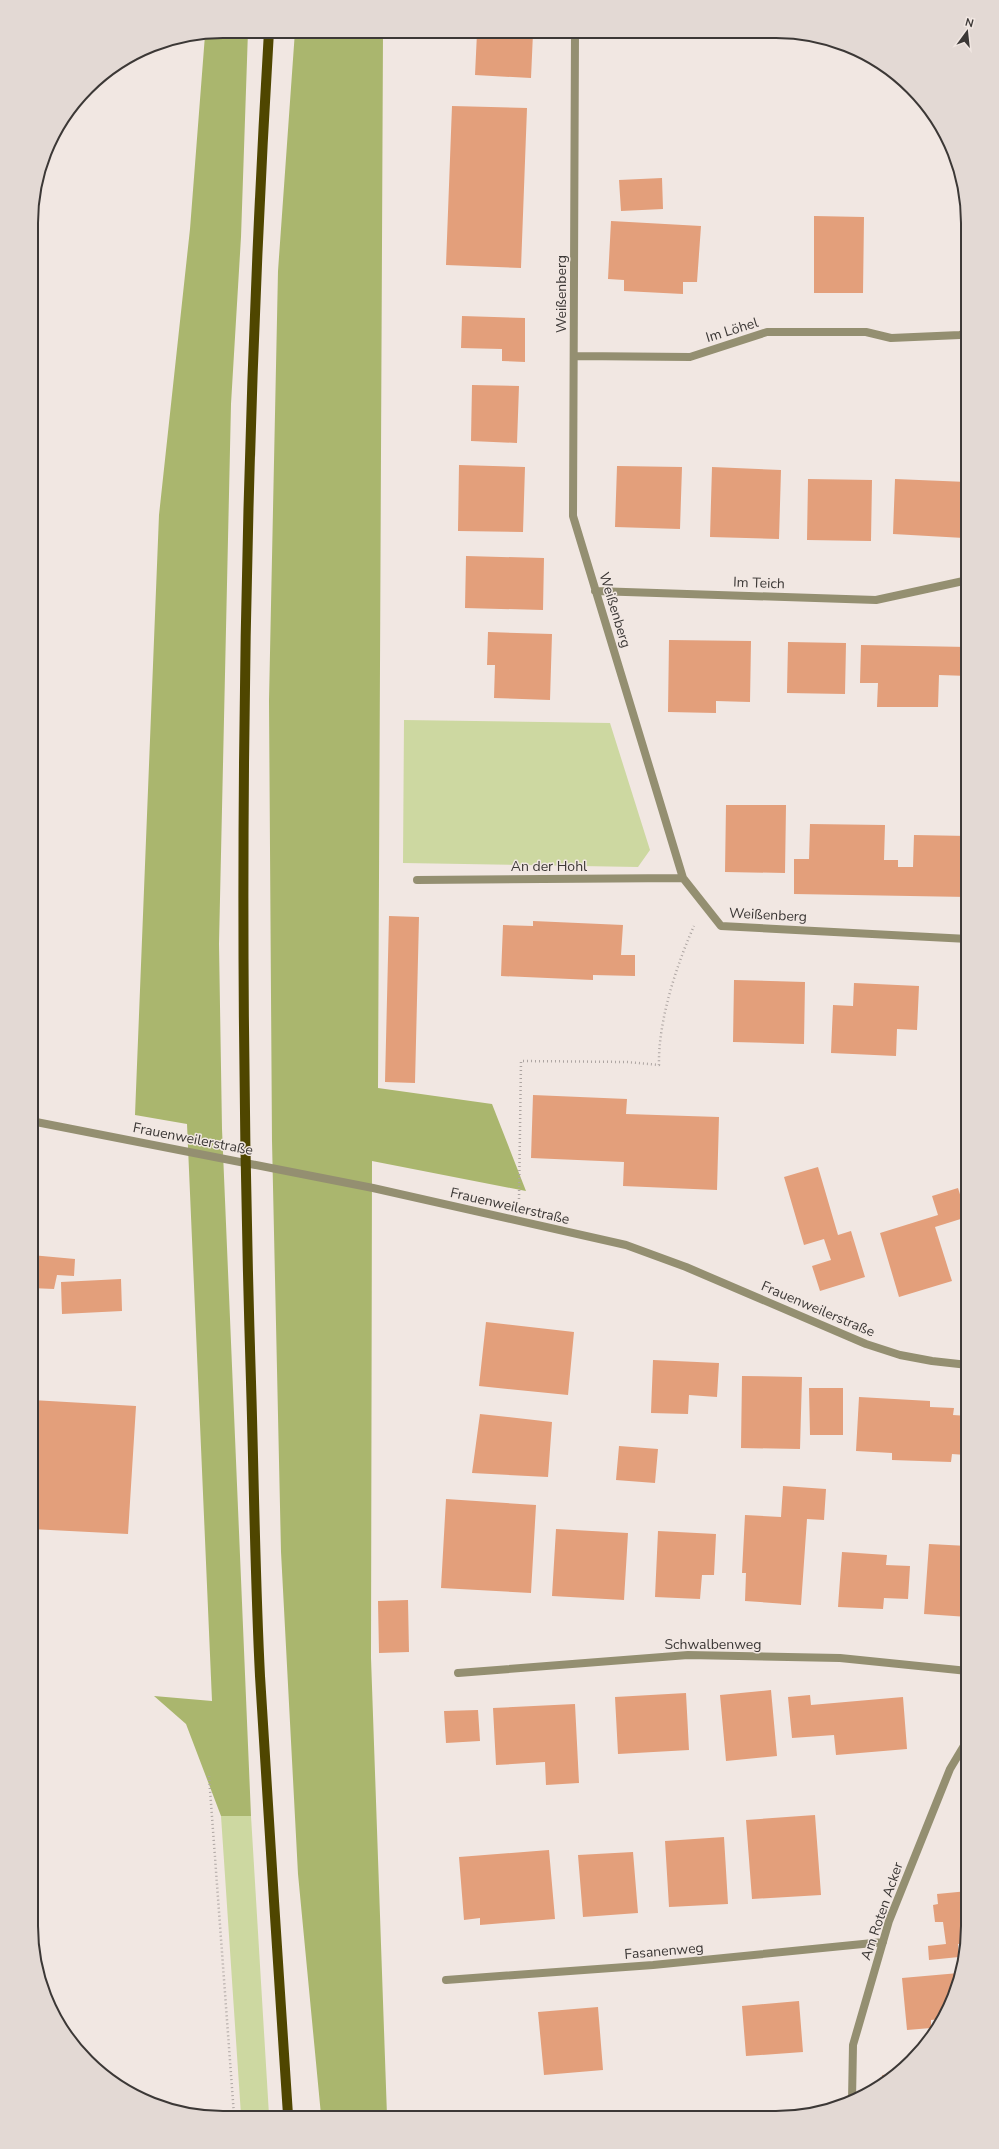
<svg xmlns="http://www.w3.org/2000/svg" width="999" height="2149" font-family="'Nunito Sans',sans-serif">
<style>
.green{fill:#cdd8a1}
.forest{fill:#aab66e}
.building{fill:#e39f7b}
.lines{fill:none;stroke-linecap:round;stroke-linejoin:round}
.path{stroke:#ada5a2;stroke-width:2.5;stroke-dasharray:1 3;stroke-linecap:butt}
.minor{stroke:#948f71;stroke-width:8}
.primary{stroke:#4f4600;stroke-width:10}
.labels{text-anchor:middle;dominant-baseline:central;stroke-width:3;stroke-linejoin:round;paint-order:stroke}
.street-label{font-size:14px;fill:#3c3836;stroke:#f1e7e2}
.rim{fill:none;stroke:#3c3836;stroke-width:2}
</style>
<rect width="100%" height="100%" fill="#f1e7e2"/>
<path class="green" d="M404 720 610 723 650 850 638 867 403 863Z
M221 1816H251L269 2115H241Z"/>
<path class="forest" d="M223 31H248L241 237 231 404 219 944 222 1129 251 1816H221L186 1724 154 1696 212 1701 187 1124 135 1115 159 515 190 229 205 35Z
M295 31 383 32 378 1088 492 1104 526 1191 372 1161 371 1658 387 2116 321 2115 298 1874 281 1552 272 1141 269 701 278 271Z"/>
<path class="building" d="M477 33H533L531 78 475 75Z
M452 106 527 108 521 268 446 265Z
M662 178 663 209 621 211 619 180Z
M814 216 864 217 863 293H814Z
M611 221 701 226 697 282H683V294L624 291V280L608 279Z
M462 316 525 318V362L502 361V349L461 348Z
M472 385 519 386 517 443 471 441Z
M459 465 525 467 523 532 458 531Z
M617 466 682 467 680 529 615 527Z
M712 467 781 470 779 539 710 537Z
M808 479 872 480 871 541 807 540Z
M895 479 967 482 964 538 893 534Z
M466 556 544 558 543 610 465 608Z
M488 632 552 634 550 700 494 698 495 665H487Z
M669 640 751 641 750 702 716 701V713L668 712Z
M788 642 846 643 845 694 787 693Z
M861 645 968 647V676L939 675 938 707H877L878 683H860Z
M726 805H786L785 873 725 872Z
M810 824 885 825 884 860H898V867H913L914 835 968 836V897L794 894V859H809Z
M389 916 419 917 415 1083 385 1082Z
M533 921 623 925 621 955H635V976L593 975V980L501 976 503 925 533 926Z
M734 980 805 982 804 1044 733 1042Z
M854 983 919 986 917 1030 897 1029 896 1056 831 1053 833 1005 853 1006Z
M533 1095 627 1099 626 1114 719 1117 717 1190 623 1186 624 1162 531 1158Z
M818 1167 838 1235 851 1231 865 1277 820 1291 812 1266 831 1260 824 1239 804 1245 784 1177Z
M958 1188 967 1217 935 1227 952 1281 899 1297 880 1233 938 1215 932 1196Z
M31 1255 75 1259 74 1276 57 1275 54 1289 31 1288Z
M121 1279 122 1311 62 1314 61 1282Z
M486 1322 574 1332 568 1395 479 1386Z
M653 1360 719 1363 717 1397 689 1395 688 1414 651 1413Z
M742 1376 802 1377 800 1449 741 1448Z
M809 1388H843V1435H810Z
M859 1397 930 1401V1407L954 1408 953 1415 968 1416V1469H965L966 1455 952 1454 951 1462 892 1460V1453L856 1451Z
M32 1400 136 1406 128 1534 31 1529Z
M480 1414 552 1422 548 1477 472 1473Z
M619 1446 658 1449 655 1483 616 1480Z
M783 1486 826 1489 824 1520 807 1519 801 1605 745 1601 746 1573H742L745 1515 781 1517Z
M446 1499 536 1505 531 1593 441 1588Z
M556 1529 628 1533 624 1600 552 1596Z
M658 1531 716 1534 714 1575H702L700 1599 655 1597Z
M929 1544 968 1546V1617L924 1614Z
M842 1552 887 1555 886 1565 910 1566 908 1599 884 1598 883 1609 838 1607Z
M408 1600 409 1652 379 1653 378 1601Z
M771 1690 777 1756 726 1761 720 1695Z
M686 1693 689 1750 618 1754 615 1697Z
M810 1695 811 1705 903 1697 907 1749 836 1755 834 1735 792 1738 788 1697Z
M575 1704 579 1783 546 1785 545 1762 496 1765 493 1708Z
M478 1710 480 1741 446 1743 444 1711Z
M815 1815 821 1895 752 1899 746 1820Z
M724 1837 728 1904 669 1907 665 1841Z
M549 1850 555 1919 480 1925V1918L464 1920 459 1857Z
M633 1852 638 1913 583 1917 578 1855Z
M968 1891V1939L967 1943 958 1944 959 1957 929 1960 928 1946 946 1944 943 1922H935L933 1905 938 1904 937 1894Z
M959 1973 953 2000 941 2019 931 2020V2028L907 2030 902 1978Z
M799 2001 803 2052 746 2056 742 2006Z
M598 2007 603 2070 544 2075 538 2012Z
M896 2074 883 2086 882 2075Z"/>
<g class="lines">
<path class="path" d="M519 1199 521 1061 627 1062 659 1065C658 1022 676 966 694 926
M209 1776 234 2115"/>
<path class="minor" d="M575 33 573 516 683 878 721 926 968 939
M574 356 690 357 767 332H866L891 338 960 335 968 333
M595 591 876 600 968 580
M417 880 683 878
M31 1121 373 1188 626 1245 686 1267 866 1344 900 1355 932 1361 968 1365
M458 1673 688 1655 840 1658 968 1671
M446 1980 653 1965 883 1942
M852 2100 853 2045 889 1921 950 1769 968 1739"/>
<path class="primary" d="M269 31C242 481 237 932 251 1382 254 1480 255 1578 260 1676 268 1822 279 1969 288 2115"/>
</g>
<g class="labels">
<g class="street-label">
<text transform="translate(561 294) rotate(-90)">Weißenberg</text>
<text transform="translate(732 330) rotate(-17)">Im Löhel</text>
<text transform="translate(759 583) rotate(2)">Im Teich</text>
<text transform="translate(615 610) rotate(73)">Weißenberg</text>
<text x="549" y="866">An der Hohl</text>
<text transform="translate(768 915) rotate(3)">Weißenberg</text>
<text transform="translate(193 1139) rotate(11)">Frauenweilerstraße</text>
<text transform="translate(510 1206) rotate(13)">Frauenweilerstraße</text>
<text transform="translate(818 1309) rotate(23)">Frauenweilerstraße</text>
<text x="713" y="1644">Schwalbenweg</text>
<text transform="translate(882 1911) rotate(-71)">Am Roten Acker</text>
<text transform="translate(664 1951) rotate(-5)">Fasanenweg</text>
</g>
</g>
<path d="M0 0H999V2149H0ZM223 38H776A185 185 0 0 1 961 223V1926A185 185 0 0 1 776 2111H223A185 185 0 0 1 38 1926V223A185 185 0 0 1 223 38Z" fill="#e3d9d4" fill-rule="evenodd"/>
<path class="rim" d="M223 38H776A185 185 0 0 1 961 223V1926A185 185 0 0 1 776 2111H223A185 185 0 0 1 38 1926V223A185 185 0 0 1 223 38Z"/>
<g transform="translate(967 32) rotate(15)" stroke="#f1e7e2" stroke-width="3" paint-order="stroke">
<path d="M0-3L7 15L0 10L-7 15Z" fill="#3c3836"/>
<text y="-6" font-size="11" font-weight="bold" text-anchor="middle" fill="#3c3836">N</text>
</g>
</svg>
